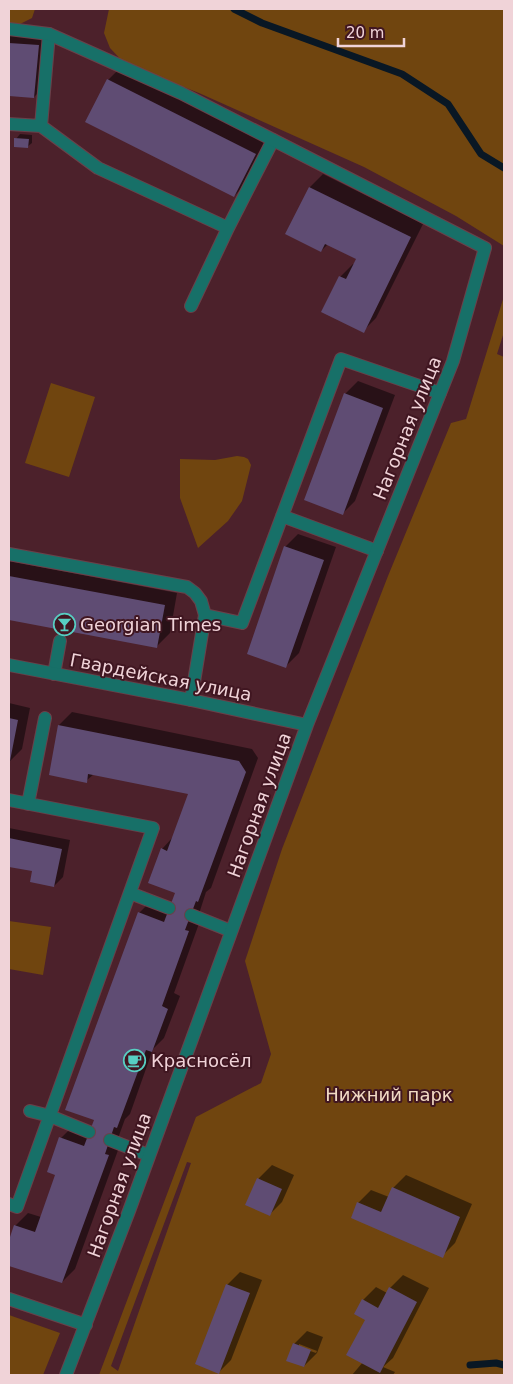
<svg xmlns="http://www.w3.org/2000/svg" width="513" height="1384" font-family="'DejaVu Sans',sans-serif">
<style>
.green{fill:#70450f;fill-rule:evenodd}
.shadow{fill:#0007;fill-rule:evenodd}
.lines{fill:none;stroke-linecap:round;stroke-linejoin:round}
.stream{stroke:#091724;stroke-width:7}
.building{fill:#5f4c73}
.lane-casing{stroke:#6a414a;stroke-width:14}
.street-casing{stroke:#6a414a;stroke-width:14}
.lane{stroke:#177068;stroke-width:12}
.street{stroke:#177068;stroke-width:12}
.labels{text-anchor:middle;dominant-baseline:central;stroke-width:4;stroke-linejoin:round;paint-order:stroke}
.street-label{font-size:18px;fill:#f0d3d8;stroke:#401621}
.poi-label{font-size:18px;fill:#f0d3d8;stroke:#401621;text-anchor:start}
.park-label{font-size:18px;fill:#f1dac4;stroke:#401621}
</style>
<rect width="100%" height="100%" fill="#4c212b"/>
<path class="green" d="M9 9H35L32 18 20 24 9 23Z
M109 9H504V246L456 216 364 167 199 93 125 64 110 48 104 33Z
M504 296V332L497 354 504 357V1375H99L196 1117 261 1083 271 1054 245 961 282 849 388 576 451 423 466 419ZM187 1162 191 1163 118 1371 111 1366Z
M51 383 95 397 69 477 25 463Z
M237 456 244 457 248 459 251 465 242 501 228 521 198 548 180 498V459L215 460Z
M9 921 51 927 43 975 9 969Z
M9 1315 60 1333 43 1375H9Z"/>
<path class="shadow" d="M9 29 51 32 47 84 34 97 9 95Z
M121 67 268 141 247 183 234 196 108 80Z
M20 134 32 135V143L27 147 16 139Z
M323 174 423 224 376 318 363 331 340 277 353 264H354L357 259 328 244 321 251 287 234 310 187Z
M358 381 395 395 355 501 342 514 345 394Z
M298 534 336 547 299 653 286 666 285 547Z
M9 561 177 593 170 633 157 646 9 619Z
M9 703 30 708 22 749 9 762Z
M72 712 252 749 258 758 211 888 206 892 198 917 201 918 174 993 180 996 164 1038 153 1049 130 1114 125 1119 117 1141 121 1142 75 1269 62 1282 9 1264V1244L15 1226 28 1213 41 1217 56 1174 61 1138 74 1125 91 1131 95 1119 139 913 152 900 170 907 176 893 162 849 173 837 190 793 94 774 86 781 59 725Z
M9 828 70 840 63 877 54 886 33 870 9 865Z
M272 1165 294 1175 282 1202 269 1215 247 1204 259 1178Z
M406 1175 472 1204 455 1243 442 1256 358 1203 371 1190 389 1197 393 1188Z
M240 1272 262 1280 231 1360 218 1373 227 1285Z
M403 1275 429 1288 393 1358 383 1367 395 1372 393 1375H352L363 1362 367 1319 363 1300 376 1287 387 1293 390 1288Z
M307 1331 323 1337 317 1353 304 1366 294 1344ZM299 1344 317 1351 316 1353 299 1347Z"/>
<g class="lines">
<path class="stream" d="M234 9 262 23 402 74 448 104 481 154 504 168
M470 1365 496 1363 504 1365"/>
</g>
<path class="building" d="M9 43 39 45 34 98 9 96Z
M107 79 256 154 234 197 85 122Z
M14 138 29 139 28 148 14 147Z
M309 187 411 237 364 333 321 312 339 276 346 279 356 259 325 244 321 252 285 234Z
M344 393 383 408 343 515 304 500Z
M284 546 324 560 286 668 247 654Z
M9 576 165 605 157 648 9 620Z
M9 718 18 720 10 761H9Z
M58 725 239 761 246 772 198 902 196 901 185 930 189 931 162 1006 168 1009 152 1052 146 1050 117 1128 114 1127 105 1154 109 1155 62 1283 9 1266V1240L14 1225 35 1232 55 1175 47 1172 59 1137 84 1146 94 1120 65 1110 138 912 164 922 175 893 148 883 161 848 167 851 188 794 88 774 87 783 49 775Z
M9 838 62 849 54 887 30 882 32 871 9 867Z
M257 1178 282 1189 270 1216 245 1205Z
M392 1187 460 1217 443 1258 351 1218 357 1202 381 1212Z
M226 1284 250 1293 219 1374 195 1364Z
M389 1287 417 1302 380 1373 346 1355 365 1320 354 1314 362 1299 378 1308Z
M293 1343 311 1350 304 1367 286 1361Z"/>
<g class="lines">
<defs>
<path id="lane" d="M9 124 41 126 98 168 228 228
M41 126 49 34
M191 306 228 228 273 140
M282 516 377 551
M9 554 187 587 195 593 201 601 205 615 191 700
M205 615 242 623 341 359 440 393
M54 674 60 641
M9 800 153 828 17 1207 9 1204
M28 804 45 718
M130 893 169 908
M191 915 231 931
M30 1111 50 1116 89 1132
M110 1140 148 1155"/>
<path id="street" d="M9 29 49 34 181 93 485 248 453 361 307 725 129 1211 66 1375
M9 665 191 700 307 725
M9 1299 86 1325"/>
</defs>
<use href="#lane" class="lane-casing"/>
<use href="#street" class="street-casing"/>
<use href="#lane" class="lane"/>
<use href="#street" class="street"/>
</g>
<defs>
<symbol id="bar-ring" viewBox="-11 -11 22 22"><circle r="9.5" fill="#401621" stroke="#57cec2" stroke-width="1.5"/><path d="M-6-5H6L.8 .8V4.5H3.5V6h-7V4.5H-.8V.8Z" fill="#57cec2"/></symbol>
<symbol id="cafe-ring" viewBox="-11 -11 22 22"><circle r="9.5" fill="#401621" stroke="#57cec2" stroke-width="1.5"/><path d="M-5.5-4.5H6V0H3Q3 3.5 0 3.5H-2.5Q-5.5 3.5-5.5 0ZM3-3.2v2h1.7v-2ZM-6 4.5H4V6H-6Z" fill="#57cec2"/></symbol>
</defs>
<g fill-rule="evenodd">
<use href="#bar-ring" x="52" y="612" width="25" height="25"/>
<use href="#cafe-ring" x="122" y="1048" width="25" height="25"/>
</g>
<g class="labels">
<g class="street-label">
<text transform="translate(407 428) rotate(-68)">Нагорная улица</text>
<text transform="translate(161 677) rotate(11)">Гвардейская улица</text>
<text transform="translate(259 805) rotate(-70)">Нагорная улица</text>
<text transform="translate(119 1185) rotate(-70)">Нагорная улица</text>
</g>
<g class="poi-label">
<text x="80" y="624">Georgian Times</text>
<text x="151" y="1060">Красносёл</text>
</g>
<g class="park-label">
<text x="389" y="1094">Нижний парк</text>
</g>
</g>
<rect width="513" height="1384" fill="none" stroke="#f0d3d8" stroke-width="20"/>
<path d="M338 38v8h66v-8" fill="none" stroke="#f0d3d8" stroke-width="2.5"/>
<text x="346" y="38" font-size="15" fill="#f0d3d8" stroke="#401621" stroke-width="4" paint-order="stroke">20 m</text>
</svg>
